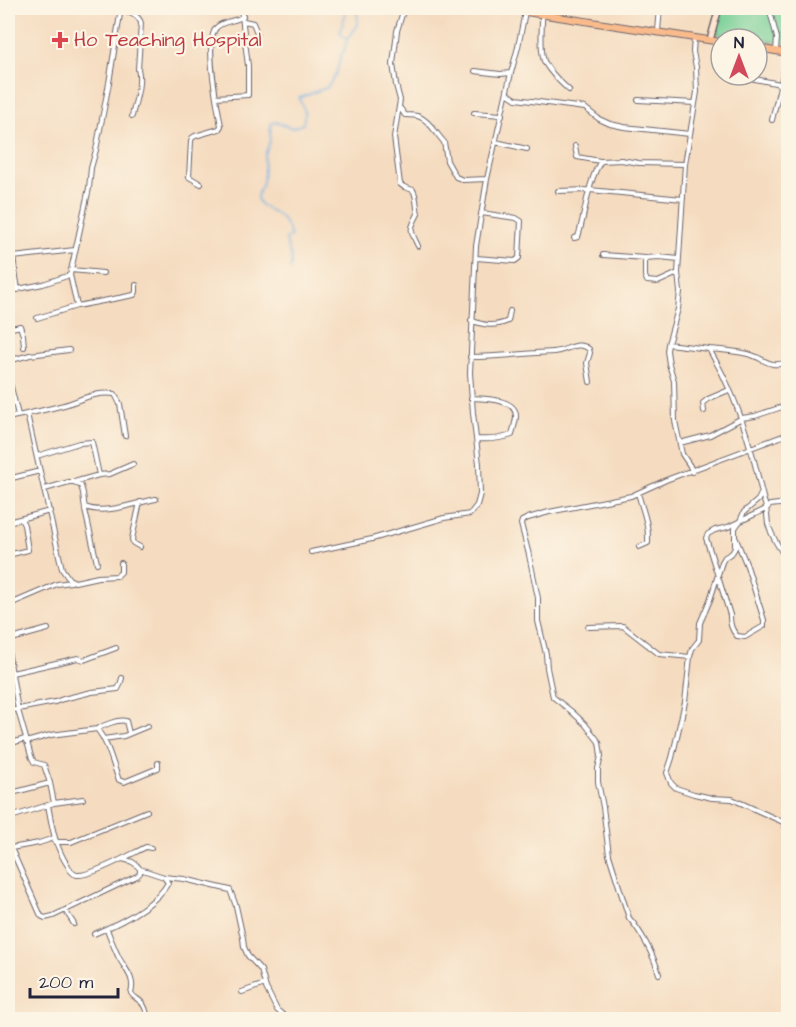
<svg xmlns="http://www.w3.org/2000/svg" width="796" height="1027" font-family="'Architects Daughter',sans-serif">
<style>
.green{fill:#76cf95;stroke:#4c7868;stroke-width:1.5}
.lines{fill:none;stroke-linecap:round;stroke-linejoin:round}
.stream{stroke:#6fb0e3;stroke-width:1.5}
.street-casing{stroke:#6c636a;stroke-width:6}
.secondary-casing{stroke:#6c636a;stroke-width:8}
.primary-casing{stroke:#6c636a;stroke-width:8}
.street{stroke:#fff;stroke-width:4}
.secondary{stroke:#fde4d1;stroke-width:5}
.primary{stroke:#fabb8c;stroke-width:6}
.health-dot{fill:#e0444e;stroke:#fcf5e5;stroke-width:2}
.labels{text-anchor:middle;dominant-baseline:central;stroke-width:4.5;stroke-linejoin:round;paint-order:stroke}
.health-label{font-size:20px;fill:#be3a42;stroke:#fcf5e5;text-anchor:start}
</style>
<rect width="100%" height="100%" fill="#fcf5e5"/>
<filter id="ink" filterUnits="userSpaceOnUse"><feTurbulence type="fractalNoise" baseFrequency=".0167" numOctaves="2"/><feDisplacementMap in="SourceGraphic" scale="12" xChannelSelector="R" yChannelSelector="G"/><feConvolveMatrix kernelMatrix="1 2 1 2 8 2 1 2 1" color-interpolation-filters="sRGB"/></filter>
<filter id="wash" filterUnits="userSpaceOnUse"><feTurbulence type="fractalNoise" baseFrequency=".008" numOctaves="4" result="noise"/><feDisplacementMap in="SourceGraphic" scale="24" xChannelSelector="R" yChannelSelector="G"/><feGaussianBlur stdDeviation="1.35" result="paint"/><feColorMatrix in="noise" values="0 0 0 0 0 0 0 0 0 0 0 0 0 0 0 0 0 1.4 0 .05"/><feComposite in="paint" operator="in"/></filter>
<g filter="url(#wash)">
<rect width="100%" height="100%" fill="#f5dcc0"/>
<path class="green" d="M721 8H788V44L716 34Z"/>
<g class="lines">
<path class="stream" d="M347 39 358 25 357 8
M290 269C295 254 286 251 286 239L291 236C288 229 285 220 279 216 273 211 263 209 259 202 254 196 260 190 262 185 265 177 263 168 264 161 264 154 268 149 269 143 271 137 270 130 271 124L276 122 292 128 303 124 305 112 299 98 328 87 336 74 342 53 344 51 347 40 340 32 345 16V8"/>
</g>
</g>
<g filter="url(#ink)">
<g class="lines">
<defs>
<path id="street" d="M404 8 397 31 393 64 396 85 400 100 394 137 400 184 404 187 413 190C417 196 416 206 418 214 409 231 410 229 418 246
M543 8C542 20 540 50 544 61 549 72 560 82 569 90
M769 8 777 38 776 51
M120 9C129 12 138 14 141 23L138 69C142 83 135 102 132 116
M244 21 253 23 257 33
M658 31 660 8
M694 38 693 52 696 67 697 92 685 164 678 273 680 292 678 309 668 344 709 349C727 380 741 413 750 447 756 465 759 483 764 501 767 508 767 516 768 524 772 536 780 550 788 560
M475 71 500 74 511 73
M750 78 780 84
M507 93 516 99 585 108 599 119 610 124 624 127 690 134
M216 97 248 95V66L241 8
M638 100 695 103
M400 108 405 115C409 115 416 115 420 117 430 121 437 135 444 142L447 161 456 177 463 180 487 179
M474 113 502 115
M772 120 788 54
M496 142 527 149
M575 146 577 157 600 161
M201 184 189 177 191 141 192 138 195 136 219 129 221 126C218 108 203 39 217 27 224 20 236 22 243 16
M558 191 590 190 683 199
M574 238 578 237C585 215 588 180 601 161L621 160 639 163 685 164
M8 244 13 257 18 290
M603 255 645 258 659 257 679 259
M13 257 75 250
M476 258 515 261 519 258 521 221 516 218 481 213
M645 258V276L647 281 658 282 678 273
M71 270 103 273
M8 291 43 284 70 275
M77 306 70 275 89 188 91 168 96 150 109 83 121 8
M37 318 77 306 134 295 136 292V285
M471 320C484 326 495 327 508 321L510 311
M8 329 20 326 23 335 24 347
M668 344 667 351 669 364 674 381 675 421 682 454 690 466 692 472
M709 349C722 350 735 351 748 354 765 358 768 369 788 362
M470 357C492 357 514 355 536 353 543 352 552 353 559 351 569 349 579 341 589 349L590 353 587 363 590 382
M8 361 30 355 69 350
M8 375 18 415
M471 398C484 399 516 398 516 416 516 422 513 429 512 435 500 439 489 440 477 439
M704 411 703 403 708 399 729 390
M27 414 62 569 69 579 75 582 98 577 117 576 121 572V563
M8 418C26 414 45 410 64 405 81 400 96 391 115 394L120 404 125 436
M680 443 710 435 742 418 755 416 788 405
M37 456 79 443 92 442 99 475
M8 479 40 471
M74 482 81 486 83 493 85 510 97 563
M45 489 69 482H74L99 475 110 474 133 464
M638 493C643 512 649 523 648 543L639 547
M761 494 758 500 744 512 740 521 735 528V548L732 553 725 557 722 562 710 600 700 623 699 640 692 649 690 657 685 702 672 758 667 773 671 783 676 788 694 794 712 798 732 799 783 822 788 833
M140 502 132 539 133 543 140 547
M85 507C105 515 135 503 156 499
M8 522 50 511
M736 539 747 566 764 620V626L745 637 737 636C731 629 730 624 730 615L706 538 708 534 715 530 728 527 766 509 770 505 788 503
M311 552 372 539 444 518 470 514 477 505 480 494 479 464 473 413 470 373 476 246 487 179 511 73 518 47 525 12
M8 555 28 550 24 525 21 519
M8 605 57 584 71 582
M588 627 623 626 659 654 690 657
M8 640 48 629
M8 650 18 710 31 756 34 762 44 765 50 783
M12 673 78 658 84 660 116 648
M8 711 55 702 63 699 92 692 118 689 120 685 122 678
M97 729C109 744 112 763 119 780L124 782 158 768V763
M104 739 124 736 148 726
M26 742 51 735 97 729C104 725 118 719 126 721L129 733
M8 744 25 739
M8 794 50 783 54 803
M48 805C52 827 55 847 68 866 70 870 72 874 77 875 90 877 133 853 146 847L151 848
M8 818 54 803 83 799
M55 842H71L147 811
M8 843 11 848 41 916 45 918 53 916 137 876 140 873V869C135 862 131 861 122 859
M11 848 39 843 54 838
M140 869 164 877 184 879 230 890 236 906 243 938 244 947 248 956 261 970 266 988 277 1010 289 1020
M65 910 74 924
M107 929C110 938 114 947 118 956 124 968 136 978 131 993 134 999 141 999 144 1006 146 1009 147 1015 147 1020
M94 934C118 924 155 906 168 883L164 877
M659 974C654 956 641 931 629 918L609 855 603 807 598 782V769L601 756 599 742 585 724 571 711 553 697 547 668 546 654 538 621V598L529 555 521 524 522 521 528 518 549 512 631 496 666 480 788 434
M242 992 265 984"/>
<path id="secondary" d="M710 40 719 8"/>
<path id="primary" d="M500 8 721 42
M757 48 788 53"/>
</defs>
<use href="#street" class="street-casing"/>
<use href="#secondary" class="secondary-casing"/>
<use href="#primary" class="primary-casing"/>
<use href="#street" class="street"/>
<use href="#secondary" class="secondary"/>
<use href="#primary" class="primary"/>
</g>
</g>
<path class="health-dot" d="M57 31h6v6h6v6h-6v6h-6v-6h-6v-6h6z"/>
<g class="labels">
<g class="health-label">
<text x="74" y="40">Ho Teaching Hospital</text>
</g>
</g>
<rect width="796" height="1027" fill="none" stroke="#fcf5e5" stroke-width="30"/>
<g transform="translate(739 57)"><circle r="28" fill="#fcf5e5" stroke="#a5a1a1" stroke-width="1.5"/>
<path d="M0-4.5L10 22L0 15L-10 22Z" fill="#d1495b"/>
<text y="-9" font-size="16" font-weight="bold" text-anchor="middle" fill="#22223b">N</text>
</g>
<path d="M30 988v9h88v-9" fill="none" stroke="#22223b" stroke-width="3"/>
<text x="39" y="988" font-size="18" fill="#22223b" stroke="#fcf5e5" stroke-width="4.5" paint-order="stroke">200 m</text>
</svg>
